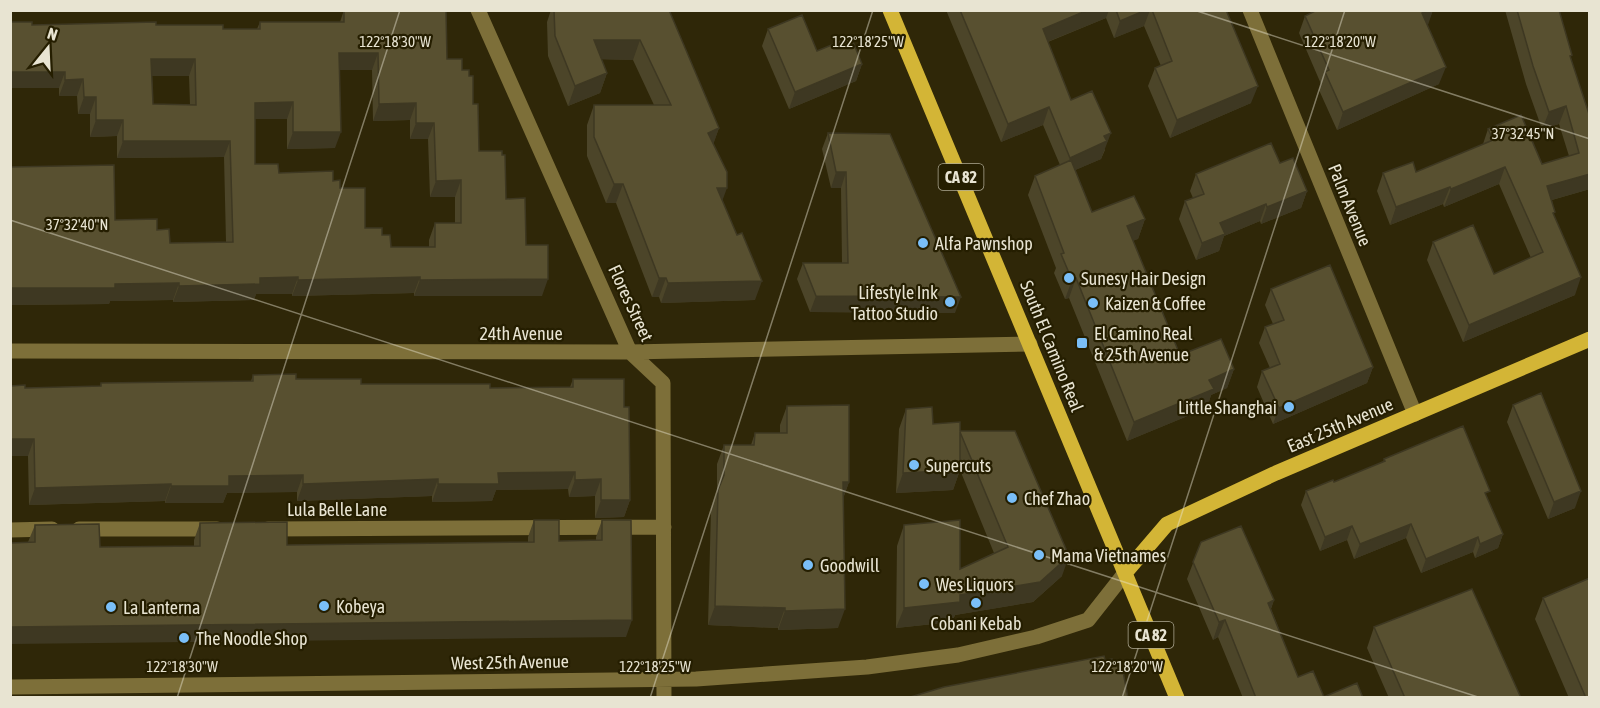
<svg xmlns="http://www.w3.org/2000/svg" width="1600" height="708" font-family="'Asap Condensed',sans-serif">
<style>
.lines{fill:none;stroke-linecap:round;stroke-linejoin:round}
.minor{stroke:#7d6f39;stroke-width:15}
.major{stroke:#d3b536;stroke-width:15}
.wall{fill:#4c4529;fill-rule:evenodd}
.shaded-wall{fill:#3e3822}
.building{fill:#585030;stroke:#3e3822;stroke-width:1.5;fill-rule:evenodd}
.ticks{fill:none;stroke:#e8e4d2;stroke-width:1.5;stroke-opacity:0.45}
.poi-dot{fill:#7abff8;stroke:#251e00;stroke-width:2}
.labels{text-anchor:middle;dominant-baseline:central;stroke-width:4.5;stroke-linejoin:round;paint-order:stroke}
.shield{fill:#251e00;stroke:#aea993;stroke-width:1.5}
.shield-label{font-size:16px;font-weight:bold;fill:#e8e4d2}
.street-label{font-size:18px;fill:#e8e4d2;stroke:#251e00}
.poi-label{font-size:18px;fill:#e8e4d2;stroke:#251e00;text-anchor:start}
.ticks-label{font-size:15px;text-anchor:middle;fill:#e8e4d2;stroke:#251e00;stroke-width:4.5;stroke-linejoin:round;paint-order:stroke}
</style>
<rect width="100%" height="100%" fill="#2f2708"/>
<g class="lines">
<path class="minor" d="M478 10 630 352 663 383 664 698
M1250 10 1415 414
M10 351 630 352 1030 344
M79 529H217
M268 529 664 527
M10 530 52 529
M10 687 696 679 867 667 958 655 1036 637 1088 620 1125 573"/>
<path class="major" d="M890 10 1177 698
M1125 573 1167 524 1276 473 1590 339"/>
</g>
<path class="wall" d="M344 10 447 59 469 76 479 151 506 199 526 245 542 296H414V293L292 296V294H256L254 300 173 302V300L110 301 109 304 10 305V167L115 220 157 230 170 243 226 242 224 157 117 158V136L90 137V114H78L77 96H59V88H10V22L32 25H156L223 29H257L260 22H340ZM340 70H372L373 121 410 120V139H428L430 197H455V223H435L429 240V247H391L382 235 365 228 340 188 333 181 279 173 255 164V119H287V149L335 148ZM152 76H189L190 105 153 104Z
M551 10H669L719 128 713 144 722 200 755 300 661 303 659 297H652L616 203H606L587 156V125L594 105H654L633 60 601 59 607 73 600 93 568 106 548 56 547 22Z
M946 10H1226L1251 103 1170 138 1148 86 1155 68 1161 66 1144 26 1114 38 1106 18 1048 42 1071 100 1105 150 1101 159 1075 170 1092 212 1145 219 1138 239 1133 240 1180 355 1234 369 1227 388 1211 395 1207 408 1127 441 1069 298 1065 299 1054 273 1056 268 1028 195 1035 176 1060 165 1043 125 1001 142Z
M1433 10 1427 25 1439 84 1337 130 1319 90 1321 84 1299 33 1305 16Z
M1505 10H1559L1571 58 1590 189 1552 200 1554 216 1575 295 1463 342 1427 260 1433 242 1494 274 1531 258 1499 184 1444 207 1443 204 1390 225 1377 191 1383 173 1416 172 1483 144 1488 129 1542 164 1569 156 1559 124 1542 129 1526 84Z
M768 29 817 51 862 64 856 81 789 109 762 46Z
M828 133 955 313 810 312 797 279 803 263H842L841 188H831L822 149Z
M1280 163 1307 191 1301 208 1261 224 1260 221 1224 236 1219 251 1196 260 1179 219 1185 201 1193 198 1190 191 1196 174Z
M1271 289 1373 367 1367 383 1273 424 1257 387 1262 371 1270 368 1259 343 1265 327 1273 324 1265 305Z
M253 375 361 384 490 388 570 387 573 379 624 407 630 500 624 517 595 518V496L569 497 568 489 496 490 492 501 432 502V496L297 501V492L227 493 223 503H165V501L29 505 28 456H10V386L25 388 100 386 101 383 251 381Z
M1513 405 1575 508 1548 519 1507 422Z
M787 406 849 482 844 496 838 628 778 630V628L708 625 711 509 717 494V464L724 445H751L755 433H780V425Z
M906 409 933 424 960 431 1062 576 1033 602 955 615 952 622 896 628 897 546 904 525 960 569 994 553 960 470 953 490 896 493 899 429Z
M1384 459 1487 497 1503 534 1498 548 1475 558 1473 552 1421 573 1406 538 1354 559 1347 540 1320 551 1301 505 1306 491 1334 482 1383 462Z
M534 520 559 541H596V537L602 520 626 637 28 542 35 525 100 547 194 546V540L200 523 287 545 528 542V537Z
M1201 542 1274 600 1271 609 1298 677 1323 697 1363 698H1243L1218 637 1213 640 1187 579Z
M1543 598 1590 698H1569L1535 619Z
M1374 627 1521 698H1389L1367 648Z"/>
<path class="shaded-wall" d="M1088 10H1109L1106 18 1037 46 1043 29Z
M1146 10H1150L1144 26 1114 38 1120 21Z
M1428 10H1433L1428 25 1422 13Z
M594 40H640L633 60 586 59Z
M339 53H378L372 70H333Z
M151 59H195L189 76H145Z
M862 64 856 81 789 109 795 92Z
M1446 67 1439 84 1337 130 1343 112Z
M10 72H65L59 88H10Z
M607 73 600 93 568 106 575 86Z
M83 79 77 96H59L65 80Z
M1258 86 1251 103 1170 138 1177 120Z
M84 97H96L90 114H78Z
M293 102 287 119H249L255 103Z
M416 103 410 120 373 121 379 104Z
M1566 106 1559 124 1542 129 1549 112Z
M1049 107 1043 125 1001 142 1008 124Z
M96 120H123L117 136 90 137Z
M416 123H434L428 139H410Z
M719 128 712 148 708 133Z
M293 132H341L335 148 287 149Z
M1111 133 1101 159 1064 175 1070 158 1104 136Z
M123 141H230L224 157 117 158Z
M1505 167 1499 184 1444 207 1451 189Z
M836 172H846L841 188H831Z
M1590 174V189L1541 203 1547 186Z
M461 180 455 197H430L436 181Z
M614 184H623L616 203H606Z
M1450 187 1443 204 1390 225 1396 207Z
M717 188H727L720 207Z
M1307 191 1301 208 1261 224 1267 207Z
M1266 204 1260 221 1224 236 1219 251 1196 260 1202 243 1220 223Z
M1145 219 1138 239 1120 246 1127 226Z
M298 277 292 294H256L254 300 173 302 179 286 260 278Z
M420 277 414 293 292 296 298 280Z
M1581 277 1575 295 1463 342 1469 325Z
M659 278H666L659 297H652Z
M1076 278 1069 298 1065 299 1072 280Z
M548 279 542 296H414L420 280Z
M762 281 755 300 661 303 668 283Z
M179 283 173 300 110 301 109 304 10 305V288L115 284Z
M816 296 961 297 955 313 810 312Z
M1373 367 1367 383 1273 424 1279 408Z
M1234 369 1227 388 1211 395 1207 408 1127 441 1134 422 1209 380Z
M10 439H34L28 456H10Z
M960 470 953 490 896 493 903 473Z
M575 472 568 489 496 490 492 501 432 502 438 484 498 473Z
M303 475 297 492 227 493 223 503H165L171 486 229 476Z
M438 479 432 496 297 501 303 484Z
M601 479 595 496 569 497 575 480Z
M843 482H849L842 501Z
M171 484 165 501 29 505 35 488Z
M1581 491 1575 508 1548 519 1554 502Z
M601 500H630L624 517 595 518Z
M1411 524 1406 538 1354 559 1360 544Z
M1352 526 1347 540 1320 551 1325 537Z
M1503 534 1498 548 1475 558 1480 544Z
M1478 537 1473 552 1421 573 1426 559Z
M1069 556 1062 576 1033 602 955 615 952 622 896 628 904 608 960 595Z
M1274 600 1268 617V603Z
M715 606 785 608 778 628 708 625Z
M845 609 838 628 778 630 785 611Z
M632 620 626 637 10 644V627Z
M1225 620 1218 637 1213 640 1219 622Z"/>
<path class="building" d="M344 10 446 11 447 59H462V70H469V76H473V104H478L479 151H502V155H505L506 199 525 198 526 245H548V279L420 280V277L298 280V277L260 278V284L179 286V283L115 284V288H10V167L114 165 115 220 157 219V230L169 229 170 243 233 242 230 141H123V120H96V97H84L83 79 65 80V72H10V22H32V25L156 22V25H223V29H260V22H344ZM339 53H378L379 104 416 103V123H434L436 181 461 180V223H435V247H391L390 235H382V228H365V188H340V180L333 181V171L279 173 278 164H255V103L293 102V132H341ZM151 59H195L196 105 153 104Z
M554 10H669L719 128 708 133 727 172V188H717L737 235 742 233 762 281 668 283 666 278H659L623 184H614L594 137V105H671L640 40H594L607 73 575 86 555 36Z
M960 10H1088L1043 29 1071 100 1092 91 1111 133 1104 136 1107 141 1070 158 1049 107 1008 124Z
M1116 10H1146L1120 21Z
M1152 10H1226L1258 86 1177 120 1155 68 1172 61Z
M1317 10H1428L1422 13 1446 67 1343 112 1325 72 1329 70 1305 16Z
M1517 10H1559L1572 55 1570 56 1590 117V174L1547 186 1555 212 1553 213 1581 277 1469 325 1433 242 1473 225 1494 274 1543 252 1505 167 1451 189 1450 187 1396 207 1383 173 1413 162 1416 172 1493 140 1488 129 1521 115 1542 164 1579 153 1566 106 1549 112 1533 66Z
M802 15 817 51 851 37 862 64 795 92 768 29Z
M828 133 890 134 961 297 816 296 803 263H848L846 172H836Z
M1271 143 1280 163 1293 158 1307 191 1267 207 1266 204 1220 223 1225 234 1202 243 1185 201 1204 194 1196 174Z
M1071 160 1092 212 1134 196 1145 219 1127 226 1180 355 1221 339 1234 369 1209 380 1214 389 1134 422 1076 278 1072 280 1061 254 1064 253 1035 176Z
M1330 265 1373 367 1279 408 1262 371 1280 364 1265 327 1284 320 1271 289Z
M296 374V379H361V384H490V388L573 387V379H624V407H629L630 500H601V479L575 480V472L498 473 499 484H438V479L303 484V475L229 476V486H171V484L35 488 34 439H10V386L25 385V388L101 386V383L253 381V375Z
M1541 393 1581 491 1554 502 1513 405Z
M849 405V482H843L845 609 785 611V608L715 606 718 490 724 475V445H754L755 433H787V406Z
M932 407 933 424 960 422V431H1015L1069 556 1040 582 960 595V602L904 608V525L960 520V569L1008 547 960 432V470L903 473 906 409Z
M1463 426 1490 491 1485 493 1503 534 1480 544 1478 537 1426 559 1411 524 1360 544 1352 526 1325 537 1306 491 1333 480 1334 482 1385 461 1384 459Z
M534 520H559V541L602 540V520H631L632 620 10 627V543L35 542V525L99 524 100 547 200 546V523L287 522V545L534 542Z
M1241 526 1274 600 1268 603 1298 677 1313 671 1324 697 1321 698H1256L1225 620 1219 622 1193 562 1201 542Z
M1590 578V698H1586L1543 598Z
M1472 589 1521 698H1405L1374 627Z
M1104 656 1105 660 1112 659 1113 667 1122 666 1128 698H907L944 687Z
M1357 683 1363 698H1321Z"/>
<path class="ticks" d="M1194 10 1590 139M10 220 1481 698M177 698 400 10M650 698 873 10M1122 698 1345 10"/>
<g class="poi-dot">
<circle cx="923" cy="243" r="6"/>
<circle cx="1069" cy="278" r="6"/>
<circle cx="950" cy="302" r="6"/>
<circle cx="1093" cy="303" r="6"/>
<rect x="1076" y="337" width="12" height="12" rx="3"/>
<circle cx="1289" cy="407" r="6"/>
<circle cx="914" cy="465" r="6"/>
<circle cx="1012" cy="498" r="6"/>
<circle cx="1039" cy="555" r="6"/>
<circle cx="808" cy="565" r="6"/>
<circle cx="924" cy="584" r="6"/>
<circle cx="976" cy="603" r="6"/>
<circle cx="324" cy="606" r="6"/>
<circle cx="111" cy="607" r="6"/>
<circle cx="184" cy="638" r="6"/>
</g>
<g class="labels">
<g class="shield">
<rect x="938.5" y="164" width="45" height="26" rx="4.5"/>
<rect x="1128.5" y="622" width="45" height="26" rx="4.5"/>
</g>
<g class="shield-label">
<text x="961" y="177">CA 82</text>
<text x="1151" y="635">CA 82</text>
</g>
<g class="street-label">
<text transform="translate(1350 205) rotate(68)">Palm Avenue</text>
<text transform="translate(631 303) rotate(65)">Flores Street</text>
<text x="521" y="333">24th Avenue</text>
<text transform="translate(1052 346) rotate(68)">South El Camino Real</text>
<text transform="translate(1340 425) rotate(-23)">East 25th Avenue</text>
<text x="337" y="509">Lula Belle Lane</text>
<text transform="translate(510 662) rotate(-1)">West 25th Avenue</text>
</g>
<g class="poi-label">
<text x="935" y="243">Alfa Pawnshop</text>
<text x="1081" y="278">Sunesy Hair Design</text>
<text x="938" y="292" text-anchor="end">Lifestyle Ink<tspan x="938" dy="21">Tattoo Studio</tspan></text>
<text x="1105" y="303">Kaizen &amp; Coffee</text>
<text x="1094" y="333">El Camino Real<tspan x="1094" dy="21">&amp; 25th Avenue</tspan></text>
<text x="1277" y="407" text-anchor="end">Little Shanghai</text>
<text x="926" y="465">Supercuts</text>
<text x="1024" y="498">Chef Zhao</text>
<text x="1051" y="555">Mama Vietnames</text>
<text x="820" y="565">Goodwill</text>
<text x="936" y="584">Wes Liquors</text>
<text x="336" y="606">Kobeya</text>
<text x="123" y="607">La Lanterna</text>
<text x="976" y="623" text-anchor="middle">Cobani Kebab</text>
<text x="196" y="638">The Noodle Shop</text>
</g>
</g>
<g class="ticks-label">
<text x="395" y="47">122°18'30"W</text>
<text x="868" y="47">122°18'25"W</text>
<text x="1340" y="47">122°18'20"W</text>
<text x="1523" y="139">37°32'45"N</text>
<text x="77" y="230">37°32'40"N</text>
<text x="182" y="672">122°18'30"W</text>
<text x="655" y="672">122°18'25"W</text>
<text x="1127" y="672">122°18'20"W</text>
</g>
<rect width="1600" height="708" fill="none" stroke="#e8e4d2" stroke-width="24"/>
<g transform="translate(48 48) rotate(18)" stroke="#251e00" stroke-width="4.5" paint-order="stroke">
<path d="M0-4.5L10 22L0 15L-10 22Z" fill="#e8e4d2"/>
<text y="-9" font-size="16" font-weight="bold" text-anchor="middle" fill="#e8e4d2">N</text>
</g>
</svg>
